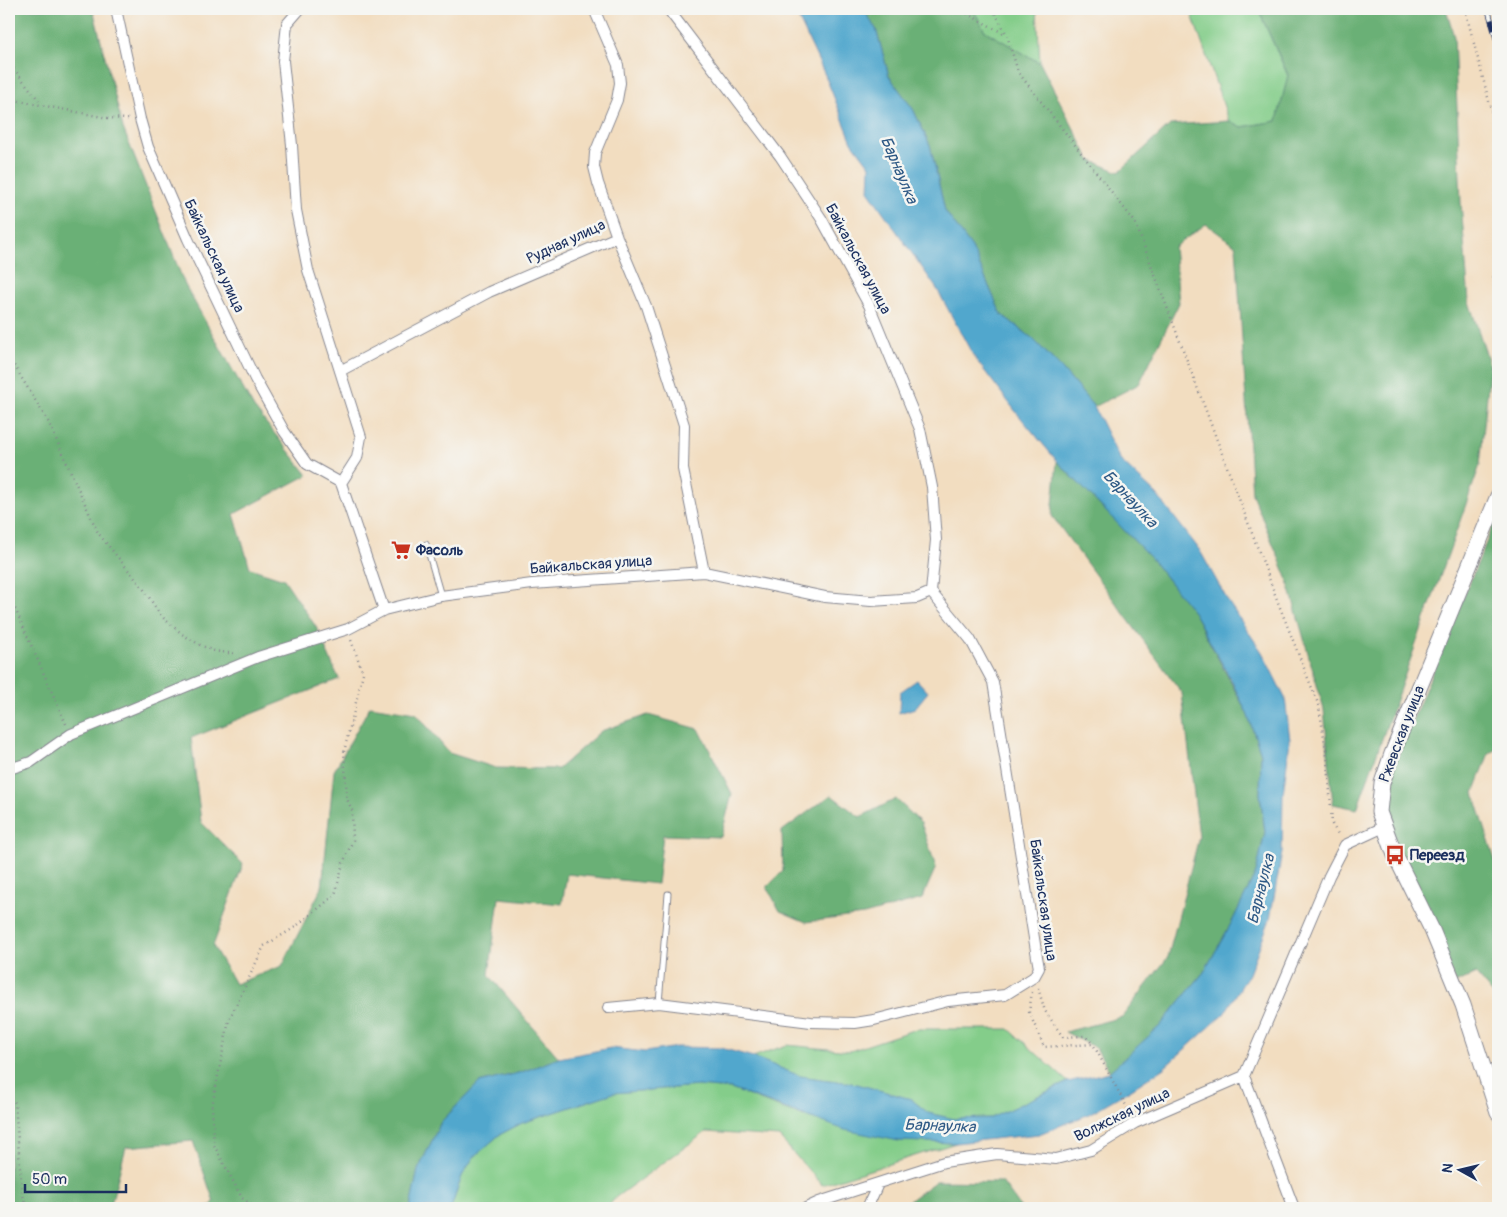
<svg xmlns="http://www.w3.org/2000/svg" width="1507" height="1217" font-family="Pangolin,sans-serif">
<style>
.green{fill:#84cd8a;stroke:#507e74}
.forest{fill:#6bb076;stroke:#43706a}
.water{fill:#51a7cd;stroke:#366b96}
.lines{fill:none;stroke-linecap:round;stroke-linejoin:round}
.service-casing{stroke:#86868f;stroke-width:7}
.minor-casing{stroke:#86868f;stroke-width:12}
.secondary-casing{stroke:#86868f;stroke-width:17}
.path{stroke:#86868f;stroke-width:2.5;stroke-dasharray:1 4;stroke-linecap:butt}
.service{stroke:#fff;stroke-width:5}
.minor{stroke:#fff;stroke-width:10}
.secondary{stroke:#fff;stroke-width:15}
.rail-casing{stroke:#1b2f5e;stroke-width:5.5}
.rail{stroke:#f6f6f2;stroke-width:4;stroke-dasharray:11;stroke-linecap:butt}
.labels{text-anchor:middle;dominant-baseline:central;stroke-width:5;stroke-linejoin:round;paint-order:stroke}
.street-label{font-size:15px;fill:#1b2f5e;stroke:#f6f6f2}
.poi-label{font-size:15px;font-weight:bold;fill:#1b2f5e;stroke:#f6f6f2;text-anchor:start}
.water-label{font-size:16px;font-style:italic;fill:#2e5985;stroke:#f6f6f2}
</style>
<rect width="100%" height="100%" fill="#f6f6f2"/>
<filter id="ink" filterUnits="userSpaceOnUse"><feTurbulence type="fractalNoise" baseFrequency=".02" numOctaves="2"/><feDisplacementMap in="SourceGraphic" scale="10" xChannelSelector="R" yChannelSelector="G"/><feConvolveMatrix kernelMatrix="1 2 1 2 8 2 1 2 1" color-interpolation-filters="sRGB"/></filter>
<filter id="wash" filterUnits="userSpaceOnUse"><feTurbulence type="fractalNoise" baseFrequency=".0096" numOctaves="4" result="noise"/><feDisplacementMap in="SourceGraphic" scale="20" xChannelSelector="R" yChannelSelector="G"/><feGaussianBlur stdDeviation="1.12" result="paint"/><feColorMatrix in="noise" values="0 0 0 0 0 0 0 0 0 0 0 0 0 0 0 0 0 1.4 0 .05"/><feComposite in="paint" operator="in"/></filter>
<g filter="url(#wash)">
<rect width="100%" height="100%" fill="#f2ddc0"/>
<path class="green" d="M973 9H1037L1040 63 985 31Z
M1190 9H1258L1288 76 1277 121 1242 127 1229 121Z
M916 1029H1009L1068 1082 991 1118 954 1119 928 1113 911 1099 857 1084 800 1076 753 1057 787 1045 850 1051Z
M698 1086 731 1089 799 1115 899 1141 956 1143 822 1185 779 1137 706 1132 616 1197 607 1208H451L462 1176 473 1158 499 1135 522 1123 613 1093Z"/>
<path class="forest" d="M9 9H93L123 128 185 285 254 408 308 475 234 514 250 568 284 579 316 627 339 679 191 738 201 822 243 864 213 946 235 984 282 966 322 887 334 771 370 706 416 713 449 753 496 768 558 769 601 731 648 715 699 729 732 794 721 837 663 835 657 884 567 874 562 904 499 898 489 975 559 1058 522 1072 479 1083 441 1122 418 1170 410 1208H208L214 1202 193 1141 126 1147 110 1208H9Z
M863 9H973L985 31 1040 63 1090 160 1119 172 1170 125 1229 121 1242 127 1277 121 1288 75 1258 9H1446L1454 37 1461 203 1469 302 1490 366 1480 465 1357 809 1333 804 1324 710 1286 575 1252 494 1236 246 1206 224 1174 247 1179 303 1139 384 1094 407 1061 368 1032 338 1001 314 972 248 945 211 930 145 913 109 889 76 876 29Z
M1057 461 1151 558 1194 613 1247 713 1261 754 1260 794 1265 832 1256 873 1233 920 1204 972 1160 1026 1110 1072 1096 1048 1065 1032 1122 1017 1168 957 1199 837 1182 693 1052 516Z
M1498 514V749L1489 753 1474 793 1498 870V1000L1476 974 1455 983 1394 843 1391 812 1394 765Z
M831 795 860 817 896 799 921 823 936 867 922 899 864 915 806 922 780 911 767 887 783 871 782 831Z
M936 1181 1002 1182 1021 1208H899Z"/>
<path class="water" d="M794 9H863L876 29 889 76 913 109 930 145 945 211 972 248 1001 314 1032 338 1061 368 1094 407 1120 460 1157 495 1199 549 1229 603 1262 652 1285 698 1290 740 1283 794 1282 853 1270 919 1249 974 1224 1014 1164 1068 1130 1090 1087 1115 1039 1134 956 1143 899 1141 845 1130 731 1089 698 1086 613 1093 522 1123 499 1135 473 1158 462 1176 451 1208H410L418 1170 441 1122 479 1083 522 1072 559 1058 611 1048 645 1052 678 1047 721 1048 753 1057 800 1076 857 1084 911 1099 928 1113 954 1119 991 1118 1068 1082 1109 1072 1160 1026 1204 972 1233 920 1256 873 1265 832 1260 794 1261 754 1247 713 1230 678 1194 613 1151 558 1057 461 1016 412 974 357 937 289 869 192 870 166 852 142 825 75Z
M917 680 928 692 915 708 899 713 900 692Z"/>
</g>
<g filter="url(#ink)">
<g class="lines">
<defs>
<path id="service" d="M426 544 441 596
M659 1003 668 894"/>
<path id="minor" d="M116 9 140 119 148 147 188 239 255 379 284 431 307 464 341 483 384 610
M300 9 287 24 283 61 292 145 296 210 308 270 361 437 357 458 341 483
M594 9 618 65 620 83 617 100 595 153 594 167 598 183 617 237 646 306 684 425 683 469 704 572
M340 371 489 292 617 237
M9 769 31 762 71 734 258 657 348 629 384 610 441 596 532 584 704 572 825 597 871 601 917 598 931 592 936 540 932 487 920 429 869 305 821 218 780 156 668 9
M608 1008 659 1003 811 1022 855 1023 874 1020 948 1001 1005 995 1034 977 1039 968 1037 957 993 682 970 639 931 592
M1244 1076 1294 1208
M806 1208 819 1202 944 1162 997 1154 1056 1159 1091 1150 1135 1123 1244 1076 1329 876 1345 845 1384 827
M867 1208 878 1184"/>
<path id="secondary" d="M1498 496 1392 754 1382 783 1379 812 1395 855 1432 930 1463 1005 1498 1113"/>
</defs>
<use href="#service" class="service-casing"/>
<use href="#minor" class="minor-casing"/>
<use href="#secondary" class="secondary-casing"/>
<path class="path" d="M958 9 1005 34
M993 9 1007 35 1018 72 1135 222 1279 605 1319 706 1328 763 1332 824 1339 836
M1465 9 1498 136
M9 60 10 64 41 103
M9 99 108 118 129 119
M1498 268 1493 275 1496 293 1498 294
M9 357 49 423 98 533 143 588 161 616 182 634 200 645 214 651 236 654
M9 595 66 724
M1038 988 1045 1011 1063 1037 1085 1036 1093 1044
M1032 992 1029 1012 1044 1047 1093 1044 1130 1113
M9 1083 10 1095 15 1103 22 1191 26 1208
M255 1208 242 1198 214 1145 212 1106 229 1020 264 946 294 928 335 895 343 863 353 840 352 810 347 799 344 752 363 673 351 640"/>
<use href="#service" class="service"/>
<use href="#minor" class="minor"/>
<use href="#secondary" class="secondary"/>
<defs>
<path id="rail" d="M1488 9 1498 45"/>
</defs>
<use href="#rail" class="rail-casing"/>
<use href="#rail" class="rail"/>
</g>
</g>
<defs>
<symbol id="supermarket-bare" viewBox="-9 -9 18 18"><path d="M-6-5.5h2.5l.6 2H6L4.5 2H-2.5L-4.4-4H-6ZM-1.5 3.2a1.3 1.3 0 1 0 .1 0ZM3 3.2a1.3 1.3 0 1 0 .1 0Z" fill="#c8321e" stroke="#f6f6f2" stroke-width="2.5" paint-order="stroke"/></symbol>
<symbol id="bus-bare" viewBox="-9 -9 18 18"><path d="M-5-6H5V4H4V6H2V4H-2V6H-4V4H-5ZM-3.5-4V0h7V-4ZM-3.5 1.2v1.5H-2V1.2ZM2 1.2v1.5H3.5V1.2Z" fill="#c8321e" stroke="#f6f6f2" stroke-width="2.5" paint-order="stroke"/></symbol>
</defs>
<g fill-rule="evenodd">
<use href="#supermarket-bare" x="387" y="536" width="28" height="28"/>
<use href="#bus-bare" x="1381" y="841" width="28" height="28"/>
</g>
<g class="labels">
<g class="street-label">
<text transform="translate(566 242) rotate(-25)">Рудная улица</text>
<text transform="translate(214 256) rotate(65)">Байкальская улица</text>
<text transform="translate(858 259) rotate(62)">Байкальская улица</text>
<text transform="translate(591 565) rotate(-4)">Байкальская улица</text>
<text transform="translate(1402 734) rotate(-69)">Ржевская улица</text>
<text transform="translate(1043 900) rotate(82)">Байкальская улица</text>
<text transform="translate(1122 1115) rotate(-26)">Волжская улица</text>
</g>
<g class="poi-label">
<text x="416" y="550">Фасоль</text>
<text x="1410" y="855">Переезд</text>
</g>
<g class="water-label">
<text transform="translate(899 170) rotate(67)">Барнаулка</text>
<text transform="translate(1130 499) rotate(47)">Барнаулка</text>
<text transform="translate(1261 889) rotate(-76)">Барнаулка</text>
<text transform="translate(940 1126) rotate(2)">Барнаулка</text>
</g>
</g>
<rect width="1507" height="1217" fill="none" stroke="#f6f6f2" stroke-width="30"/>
<g transform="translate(1460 1170) rotate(278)" stroke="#f6f6f2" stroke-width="4" paint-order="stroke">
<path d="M0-4L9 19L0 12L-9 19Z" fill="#1b2f5e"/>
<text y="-8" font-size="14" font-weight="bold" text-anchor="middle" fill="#1b2f5e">N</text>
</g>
<path d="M25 1184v8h101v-8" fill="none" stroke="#1b2f5e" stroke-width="2.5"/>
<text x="32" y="1184" font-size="15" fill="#1b2f5e" stroke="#f6f6f2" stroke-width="4" paint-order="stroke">50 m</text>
</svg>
